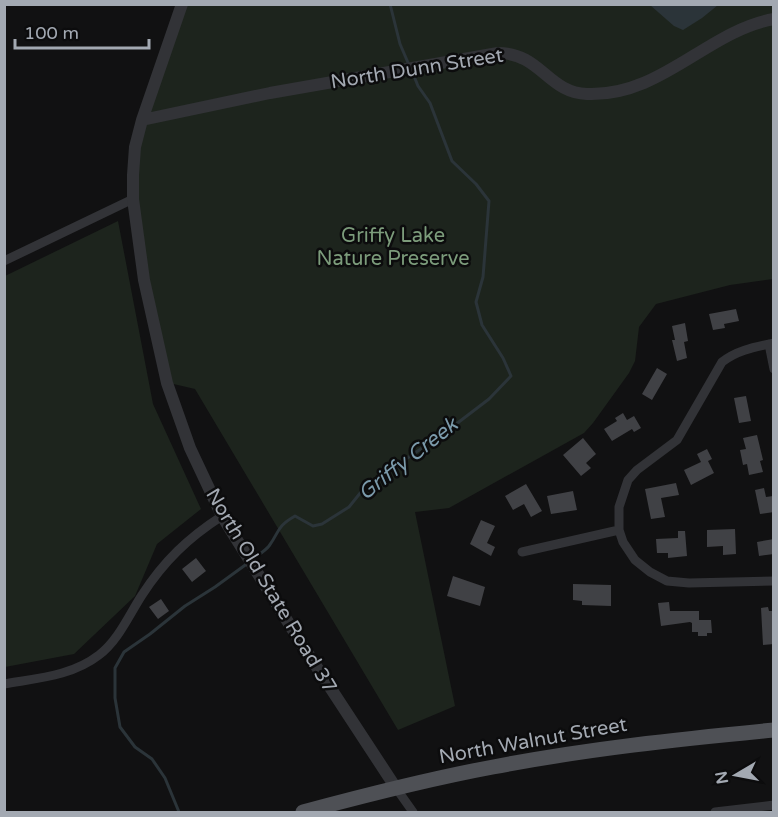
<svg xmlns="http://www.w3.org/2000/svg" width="778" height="817" font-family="'Varela Round',sans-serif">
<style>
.green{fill:#1d241d}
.water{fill:#2b3439}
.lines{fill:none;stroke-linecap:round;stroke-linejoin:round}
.stream{stroke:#2b3439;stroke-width:3}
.building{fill:#404145}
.minor{stroke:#323337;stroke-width:9}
.tertiary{stroke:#323337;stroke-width:12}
.primary{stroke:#4e5055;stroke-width:15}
.labels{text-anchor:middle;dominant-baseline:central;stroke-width:5;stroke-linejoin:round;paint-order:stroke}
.street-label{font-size:20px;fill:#a3a9b2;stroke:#0c0c0d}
.park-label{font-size:20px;fill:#7c9c7b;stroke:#0c0c0d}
.water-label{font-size:21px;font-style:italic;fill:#7b9aab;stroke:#0c0c0d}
</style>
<rect width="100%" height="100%" fill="#111112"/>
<path class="green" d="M182 5H773V279L730 285 656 304 639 327 635 361 629 373 593 423 584 433 449 508 415 512 455 706 398 730 195 389 165 382 133 199 135 147Z
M118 221 153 404 201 509 157 544 135 596 74 654 5 667V276Z"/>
<path class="water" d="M650 5H718L702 18 683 30 674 26Z"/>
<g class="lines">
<path class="stream" d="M390 4 400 44 409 65
M253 559C258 555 265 551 269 546 280 531 276 527 295 516L313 526 322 524 349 507 365 487 447 431 489 399 511 376 503 358 482 325 476 302 483 277 489 201 476 184 452 161 430 103 418 86 412 71
M179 812 165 778 152 759 135 747 120 727 115 698V668L124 652 150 634 185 606 215 587 248 563"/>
</g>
<path class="building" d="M736 309 739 321 724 324 725 328 713 330 709 314Z
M685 323 688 341 684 342 687 358 677 361 672 340H675L672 326Z
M657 368 667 374 652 400 642 394Z
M746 396 751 421 739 423 734 398Z
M623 413 627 420 634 416 641 428 634 432 632 429 612 441 604 429 617 421 615 418Z
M757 435 763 460 760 461 763 472 749 475 747 464 743 465 740 450 746 449 743 438Z
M583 438 596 454 586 463 591 468 581 476 563 455Z
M707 449 712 459 708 461 714 473 691 485 684 470 701 462 697 454Z
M676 483 679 495 661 498 665 517 651 519 645 489Z
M526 484 542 511 531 517 524 504 513 510 505 496Z
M764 488 766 497 773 496 774 512 760 514 755 490Z
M573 491 577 510 551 514 547 496Z
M481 520 495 526 487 543 495 547 491 556 470 544Z
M735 529 736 554 723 555V546L707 547V530Z
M678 531H685L687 556 668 558V553H657L656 539 678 538Z
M774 539V554L759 556 757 542Z
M196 558 206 571 192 582 182 569Z
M453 576 485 587 480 606 447 596Z
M573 584 611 585V606L582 605V601L573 600Z
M161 599 169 611 158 619 149 607Z
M669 602 670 611H699V620H711L712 633H707V636H698V632H692V623L690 622 661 626 658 603Z
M768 607 769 611H774V644L763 645 761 608Z"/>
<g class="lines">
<path class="minor" d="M4 261 133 199
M774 343C755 347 737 350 722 362L677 440 637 470 628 480 619 507V530L623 542 635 560 650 572 667 581 689 583 774 581
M769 344 774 369
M522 552 619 530
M4 684C38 678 72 676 99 655 118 641 129 615 142 595 164 561 188 538 222 516
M396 788 413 812
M715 812 774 805"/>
<path class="tertiary" d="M182 4 142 120 135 147 133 175V199L144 280 167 383 190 448 222 516 301 643 396 788
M142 120 270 93 498 53C541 53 548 93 587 94 661 97 707 31 774 19"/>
<path class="primary" d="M303 812C366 795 429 779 493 767 586 749 680 739 774 730"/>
</g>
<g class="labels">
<g class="street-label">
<text transform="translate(417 69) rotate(-9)">North Dunn Street</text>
<text transform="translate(271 591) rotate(59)">North Old State Road 37</text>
<text transform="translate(533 741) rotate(-10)">North Walnut Street</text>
</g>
<g class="park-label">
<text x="393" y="236">Griffy Lake<tspan x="393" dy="23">Nature Preserve</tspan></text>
</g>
<g class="water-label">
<text transform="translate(408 459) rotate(-38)">Griffy Creek</text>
</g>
</g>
<rect width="778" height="817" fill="none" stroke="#a3a9b2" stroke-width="12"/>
<g transform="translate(736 775) rotate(260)" stroke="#0c0c0d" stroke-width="4.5" paint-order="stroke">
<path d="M0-4.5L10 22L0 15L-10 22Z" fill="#a3a9b2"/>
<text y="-9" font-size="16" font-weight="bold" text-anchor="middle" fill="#a3a9b2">N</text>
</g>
<path d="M15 39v9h134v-9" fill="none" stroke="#a3a9b2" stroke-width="3"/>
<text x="24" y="39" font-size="18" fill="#a3a9b2" stroke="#0c0c0d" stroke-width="4.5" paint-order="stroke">100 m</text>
</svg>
